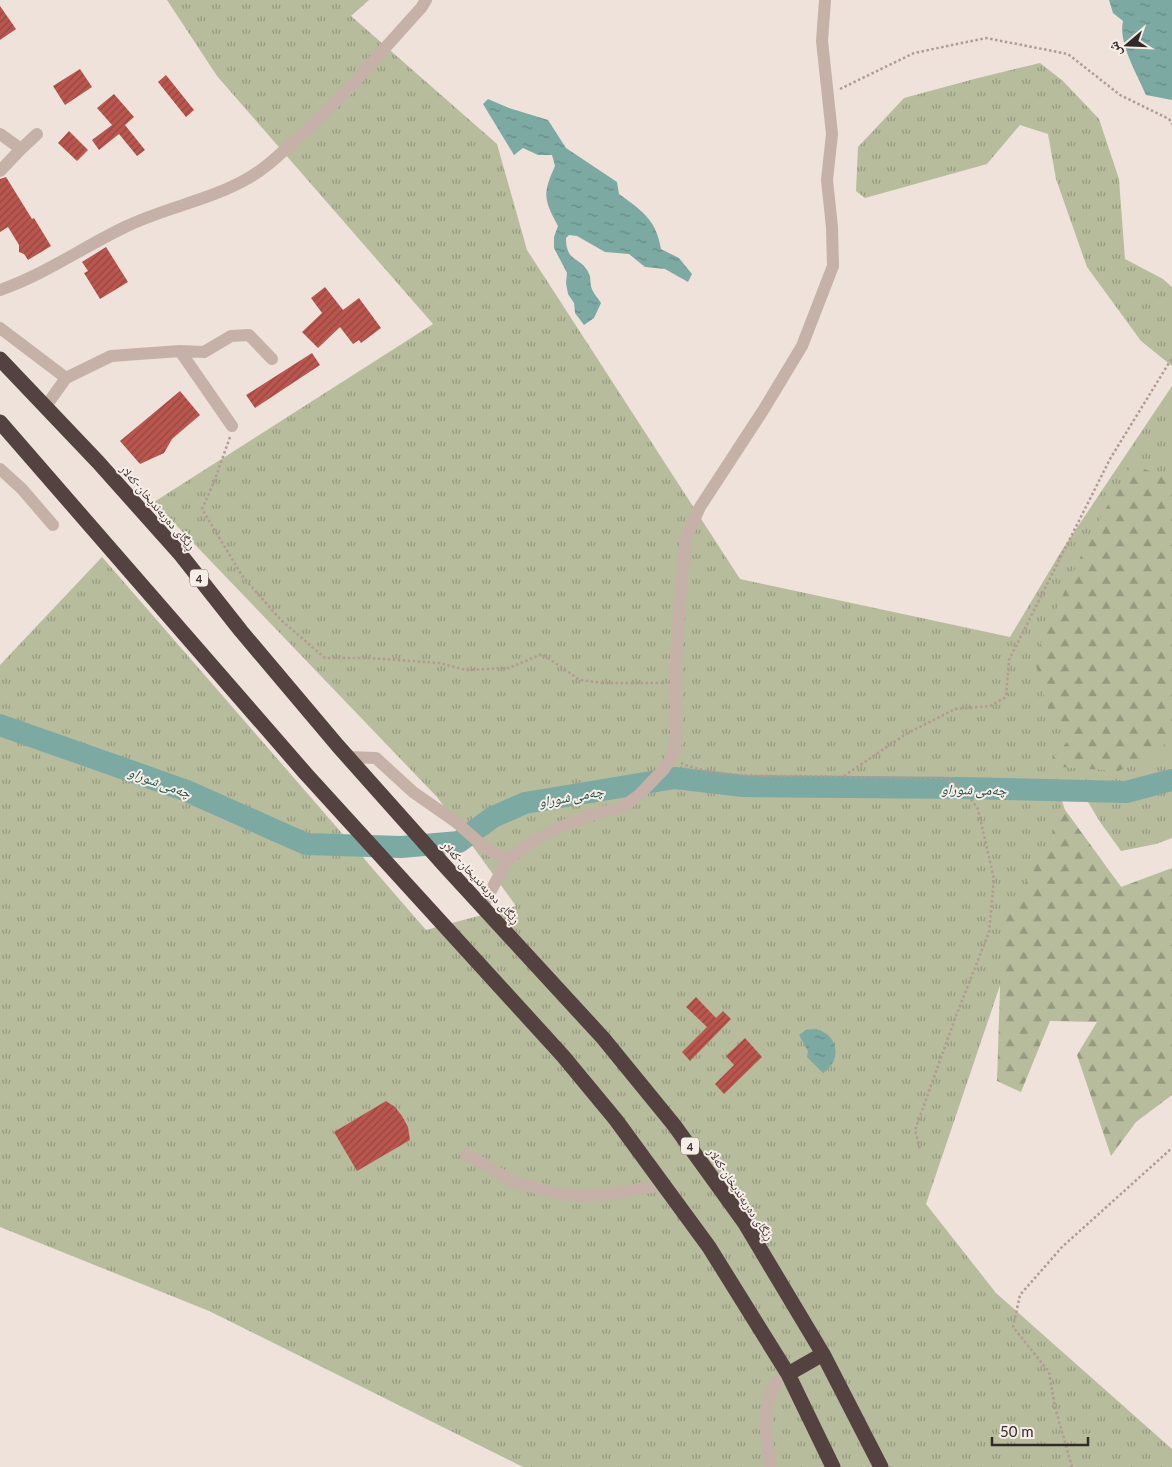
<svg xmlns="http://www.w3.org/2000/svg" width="1172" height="1467" font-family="Lato,'Noto Naskh Arabic',sans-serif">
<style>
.grass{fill:url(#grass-tufts)}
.forest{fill:url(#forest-firs)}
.water{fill:url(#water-ripples)}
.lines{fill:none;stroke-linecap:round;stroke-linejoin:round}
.river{stroke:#7da9a3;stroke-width:22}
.building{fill:url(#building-hatch)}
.path{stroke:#b19b93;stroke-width:2.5;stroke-dasharray:2.5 2.5;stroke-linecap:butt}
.minor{stroke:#c5b1a8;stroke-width:12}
.highway{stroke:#53423f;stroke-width:15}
.labels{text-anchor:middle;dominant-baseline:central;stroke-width:4;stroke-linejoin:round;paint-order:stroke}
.shield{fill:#f7ede7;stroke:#6e6461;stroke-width:1}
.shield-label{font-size:11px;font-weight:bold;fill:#332927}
.street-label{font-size:12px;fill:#332927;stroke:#f7ede7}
.water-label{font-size:14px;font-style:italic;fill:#21504b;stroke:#f7ede7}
</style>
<defs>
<pattern id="grass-tufts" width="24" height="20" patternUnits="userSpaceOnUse" patternTransform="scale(1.25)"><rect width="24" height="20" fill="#b7bc9c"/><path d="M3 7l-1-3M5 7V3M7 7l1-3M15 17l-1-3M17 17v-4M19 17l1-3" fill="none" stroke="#95997f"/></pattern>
<pattern id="forest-firs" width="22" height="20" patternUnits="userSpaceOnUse" patternTransform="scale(1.25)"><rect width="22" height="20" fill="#b7bc9c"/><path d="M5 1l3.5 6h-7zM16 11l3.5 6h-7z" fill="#95997f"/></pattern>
<pattern id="water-ripples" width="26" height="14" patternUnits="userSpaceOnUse" patternTransform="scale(1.25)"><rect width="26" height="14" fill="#7da9a3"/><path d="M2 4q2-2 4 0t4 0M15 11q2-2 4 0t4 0" fill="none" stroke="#678a85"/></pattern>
<pattern id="building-hatch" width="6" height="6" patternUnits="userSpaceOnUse" patternTransform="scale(1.25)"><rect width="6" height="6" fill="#b9564e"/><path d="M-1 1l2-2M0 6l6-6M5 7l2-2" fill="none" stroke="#974741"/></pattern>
</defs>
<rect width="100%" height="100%" fill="#efe2db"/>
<path class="grass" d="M167 0H369L351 16 497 144 527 250 740 579 1010 637 1062 550 1172 386V838L1156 844 1121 851 1100 822 1075 780H1065L1060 795 1065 810 1121 887 1011 953 926 1204 996 1293 1172 1449V1467H523L209 1311 0 1227V665L102 557 426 930 516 906 437 797 154 502 433 324 217 76Z
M1040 63 1063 81 1099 119 1119 179 1125 259 1163 279 1172 287V366L1141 341 1087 267 1056 179 1048 134 1020 125 987 164 865 198 856 191 858 147 904 98 978 78Z"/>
<path class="forest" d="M1132 464 1172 480V736L1152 758 1118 771 1046 766 1068 741 1048 709 1034 658 1091 534Z
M1065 810 1121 887 1172 868V1095L1136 1122 1111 1156 1077 1055 1097 1022 1050 1021 1021 1092 997 1081 1002 925Z"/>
<path class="water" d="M1109 0H1172V100L1146 95C1137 74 1118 43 1123 21L1113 13Z
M488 99 509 108 548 120 566 148 617 182 619 194C642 211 656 219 661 249L679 258 692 274 688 282 665 269 645 267 629 254 605 252 577 236 569 235 566 238C566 264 582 256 589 274 591 277 590 282 591 286 592 292 598 298 601 303L594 318 584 325 575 313 574 303 568 294 566 283 567 273 554 248V237L558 226C543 199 543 193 555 166L552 155H538L523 148 514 155 483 104Z
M814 1029C837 1032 844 1059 823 1073L807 1057 808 1051 799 1035 806 1030Z"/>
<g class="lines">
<path class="river" d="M0 725 187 791 306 844 401 847 459 842 493 817 525 803 675 778 743 786 963 788 1126 792 1172 780"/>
</g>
<path class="building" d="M0 6 16 29 0 40Z
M80 69 92 87 65 105 53 86Z
M166 75 194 110 186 117 158 82Z
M114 94 134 117 125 125 145 150 137 156 119 134 99 150 92 140 112 125 97 108Z
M69 131 88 150 77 161 58 143Z
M6 177 32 219 34 218 51 246 28 260 24 254 19 252V245L8 227 0 232V179Z
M106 247 128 282 100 299 84 273 88 271 82 262Z
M325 287 343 310 359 298 381 328 361 343 359 340 353 344 340 327 318 348 302 332 322 313 311 298Z
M312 353 320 365 255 408 246 395Z
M180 391 200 415 172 439 164 453 140 464 120 441Z
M696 997 716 1018 723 1011 731 1019 690 1061 682 1052 707 1027 686 1007Z
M745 1038 762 1057 724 1094 715 1084 734 1065 726 1056Z
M386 1101 395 1107 402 1116 408 1127 410 1140 357 1171 334 1132Z"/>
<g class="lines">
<path class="path" d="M840 89 914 53 986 38 1068 54 1120 95 1169 119 1172 124
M230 437 214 482 202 509 243 577 281 620 325 658H370L439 663 466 670 509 668 542 654 580 680 604 683H664
M681 763C712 777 765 776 799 776 848 777 896 778 945 778L963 788 978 809 994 879 989 932 956 1016 915 1130 920 1149
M844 776 906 734 955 709 990 706 1006 697 1009 660 1110 459 1172 358
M1072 1467 1055 1407 1049 1372 1013 1327 1020 1295 1062 1247 1172 1148"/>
<path class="minor" d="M0 134 21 149
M0 171 21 149 37 134
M0 290C44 275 83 247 125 227 164 208 207 201 245 180 262 171 276 158 290 145 338 104 378 55 421 8L426 0
M0 328 66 378
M180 351 204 352 231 336 249 335 272 359
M46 406 66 378 111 356 180 351 232 426
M0 469 22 489 53 525
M348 757 376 758 413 792 456 822 483 846 507 860
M483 906 507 860 530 843 558 828 594 814 621 808 639 795 664 769 671 758 676 743V658L682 574 686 538 700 507 764 409 802 346 833 266 832 227 827 180 832 134 822 41 825 0
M466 1154 514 1182 568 1196 615 1194 664 1184
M771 1467C767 1443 761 1410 773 1387 776 1381 782 1378 788 1374"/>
<path class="highway" d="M0 359 98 462 181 555 241 631 338 746 444 865 603 1038 674 1125 744 1222 823 1354 881 1467
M0 422 306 774 563 1056 616 1120 709 1247 788 1374 833 1467
M788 1374 823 1354"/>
</g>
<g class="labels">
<g class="shield">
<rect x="190" y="569.5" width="18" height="17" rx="4"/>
<rect x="681" y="1137.5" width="18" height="17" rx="4"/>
</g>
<g class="shield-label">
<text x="199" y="578">4</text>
<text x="690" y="1146">4</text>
</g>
<g class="street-label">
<text transform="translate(158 507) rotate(49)">ڕێگای دەربەندیخان-کەلار</text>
<text transform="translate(481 882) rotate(47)">ڕێگای دەربەندیخان-کەلار</text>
<text transform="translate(741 1194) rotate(56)">ڕێگای دەربەندیخان-کەلار</text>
</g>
<g class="water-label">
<text transform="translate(160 782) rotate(20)">چەمی شوراو</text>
<text transform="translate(974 789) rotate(1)">چەمی شوراو</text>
<text transform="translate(571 796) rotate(-10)">چەمی شوراو</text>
</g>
</g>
<g transform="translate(1127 45) rotate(251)" stroke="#f7ede7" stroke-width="4" paint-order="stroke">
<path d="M0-4L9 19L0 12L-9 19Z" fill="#332927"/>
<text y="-8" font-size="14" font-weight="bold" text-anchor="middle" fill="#332927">ش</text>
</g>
<path d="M992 1437v8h96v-8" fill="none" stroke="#332927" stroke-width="2.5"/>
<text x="1000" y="1437" font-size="15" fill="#332927" stroke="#f7ede7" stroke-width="4" paint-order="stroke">50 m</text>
</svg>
